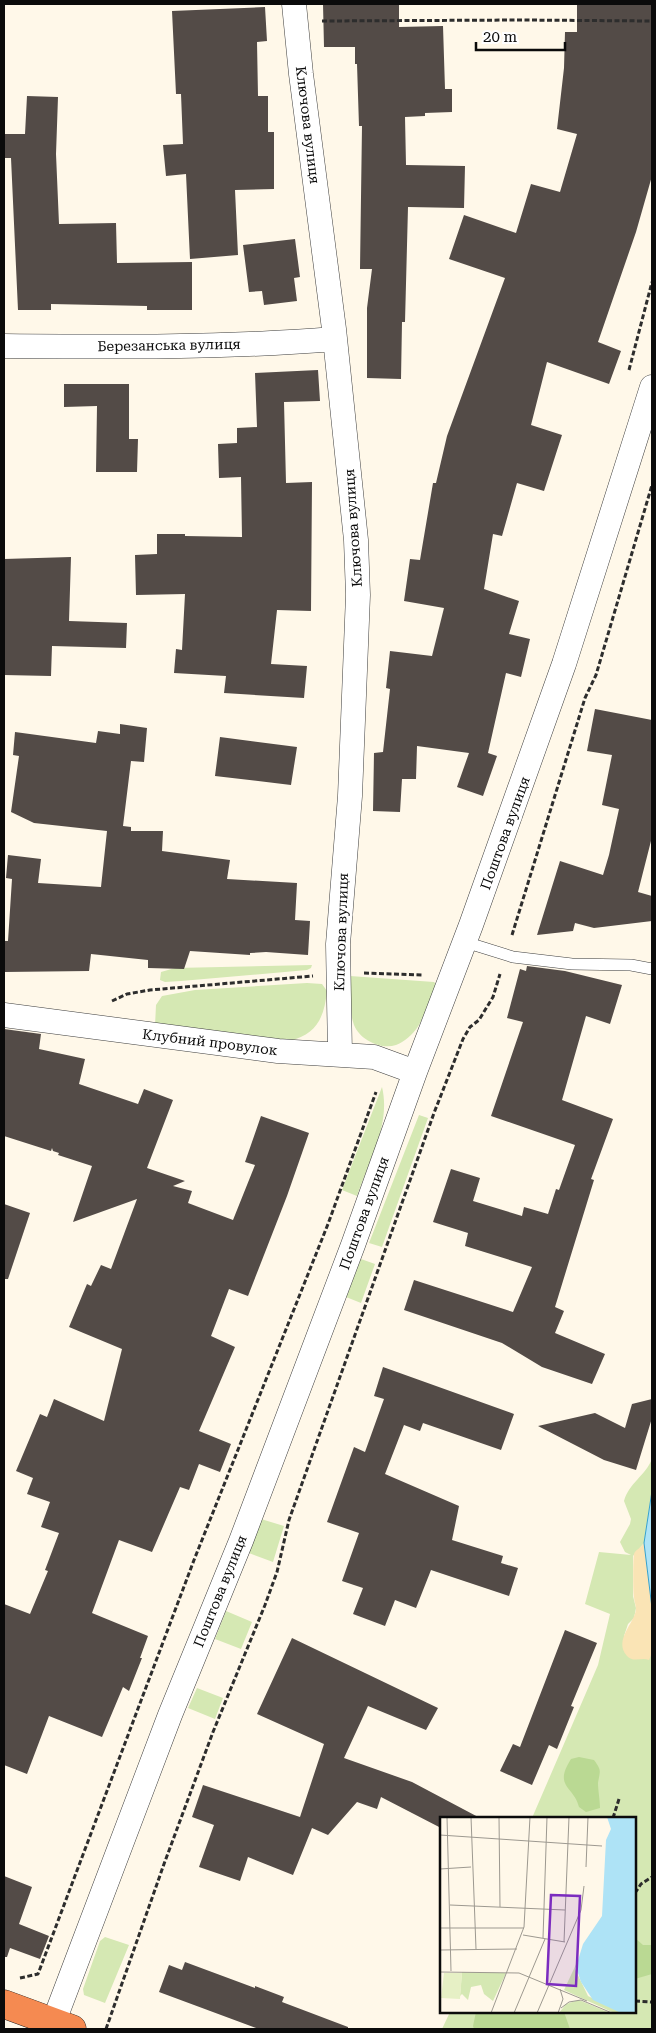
<svg xmlns="http://www.w3.org/2000/svg" width="656" height="2033" font-family="'Roboto Serif',serif">
<style>
.green{fill:#d5e8b3}
.forest{fill:#bad993}
.sand{fill:#fae4b5}
.water{fill:#aee3f6;stroke:#35a1cd}
.building{fill:#534b47}
.lines{fill:none;stroke-linecap:round;stroke-linejoin:round}
.lane-casing{stroke:#3e3e3e;stroke-width:12}
.street-casing{stroke:#3e3e3e;stroke-width:25}
.highway-casing{stroke:#1c1c1c;stroke-width:29}
.path{stroke:#2d2d2d;stroke-width:3;stroke-dasharray:5 2.5;stroke-linecap:butt}
.lane{stroke:#fff;stroke-width:11}
.street{stroke:#fff;stroke-width:24}
.highway{stroke:#f58a51;stroke-width:28}
.labels{text-anchor:middle;dominant-baseline:central;stroke-width:5;stroke-linejoin:round;paint-order:stroke}
.street-label{font-size:14px;fill:#0b0b0b;stroke:#fff}
.inset-road{fill:none;stroke:#9d9990;stroke-width:1}
.view{fill:#7b2cbf;fill-opacity:0.15;stroke:#7b2cbf;stroke-width:2.5}
.inset-edge{fill:none;stroke:#0b0b0b;stroke-width:2.5}
</style>
<rect width="100%" height="100%" fill="#fff8e9"/>
<path class="green" d="M312 965 311 968 307 970 181 981 165 982 160 980 161 972 175 968Z
M350 976 434 982 436 984C430 998 426 1015 417 1028 413 1034 404 1042 396 1045 381 1050 360 1040 354 1025 349 1011 349 994 348 979Z
M307 983 322 984 327 991C324 1018 317 1034 289 1041L155 1026 156 1005 162 996 195 990Z
M382 1087C391 1124 369 1161 357 1196L342 1190Z
M419 1115 428 1118 382 1247 369 1243Z
M361 1259 375 1264 361 1303 346 1297Z
M652 1459V1490L644 1543 633 1556V1596L636 1608 634 1618 628 1624 624 1636 638 1659H647L652 1653V2029H442L450 2012H635V1818H532L598 1665 610 1614 585 1604 599 1552 631 1555 625 1552 620 1542 630 1524 631 1519 624 1501C629 1483 645 1476 652 1459Z
M261 1519 284 1526 273 1562 249 1553Z
M226 1611 252 1622 241 1649 215 1639Z
M197 1688 223 1698 215 1719 188 1708Z
M105 1937 129 1945 105 2003 84 1995 83 1989 100 1941Z"/>
<path class="forest" d="M579 1757 594 1760C602 1771 600 1770 598 1783 598 1790 600 1800 600 1808L586 1812 579 1807C574 1786 553 1787 571 1759Z
M635 1938 643 1945H652V1974L635 1979Z
M476 2012H564L570 2029H474L473 2026Z"/>
<path class="sand" d="M644 1543 652 1608V1653L649 1660C642 1657 633 1663 627 1656 613 1640 635 1623 636 1609 636 1605 634 1601 634 1597 633 1593 633 1556 634 1554 635 1550 641 1548 644 1543Z"/>
<path class="water" d="M652 1491V1490V1608L644 1543Z"/>
<path class="building" d="M323 4H399V27L443 26 445 89H452V112L425 113V116L405 117 406 165 465 166 464 208 408 207 405 322H402L401 379 367 378V308L372 269H360L362 126H359L357 64H355V47H324Z
M577 4H652V176L636 232 598 342 621 351 609 384 547 362 531 425 562 435 544 491 517 483 502 536 493 534 484 589 519 601 509 634 530 639 521 677 506 673 488 753 497 756 483 796 457 787 469 753 417 746 416 779H402L400 812 373 811 374 753 383 752 390 689 386 688 390 651 432 656 444 608 404 601 410 559 420 560 433 483H436L447 436 505 278 449 259 464 215 516 233 531 184 560 192 577 134 557 129 564 68 565 32H577Z
M265 7 267 41 257 42 258 96H268V132H274V189L235 190 238 255 190 259 186 174 166 176 163 145 183 144 181 94H176L172 11Z
M27 96 58 97 56 154 59 224 116 223 117 263 192 262V310H147V306L51 304V310H18L11 158H4V134H25Z
M295 239 300 277 294 278 297 301 264 305 262 291 249 292 243 245Z
M318 370 320 401 284 402 286 483 312 482 311 611 277 610 271 664 307 666 304 698 224 693 226 676 174 673 176 649 182 650 185 594 136 595 135 555 157 554V534H185V536L242 537 241 477 219 478 218 444 237 443V428L257 427 255 373Z
M64 384H129V439H138L137 472H96L97 406 64 407Z
M71 557 69 621 127 623 126 648 52 646 51 676 4 675V559Z
M595 709 652 720V837L638 892 652 896V921L594 928 575 923 573 931 537 935 560 861 603 875 609 855 619 809 602 805 612 755 587 751Z
M120 724 147 728 144 762 131 761 123 826 131 827V831H163L162 851 230 860 227 879 297 883 295 920 310 921 308 955 266 952 250 953V955L190 951 184 969 148 968V960L91 954 89 971 4 972V941H8L12 879 6 878 8 855 41 859 38 883 101 887 107 831 34 823 11 812 19 756 13 755 15 732 96 743 98 731 120 734Z
M220 737 297 747 291 785 215 776Z
M527 966 565 971 622 985 610 1024 586 1016 562 1100 613 1119 591 1179 594 1180 555 1307 564 1311 555 1333 605 1354 592 1384 542 1367 502 1343 404 1310 414 1280 513 1312 532 1267 465 1246 468 1233 433 1222 451 1169 480 1178 473 1201 522 1216 524 1207 548 1214 556 1189 559 1190 575 1145 491 1116 523 1022 507 1018 520 969 526 971Z
M4 1029 41 1034 39 1049 85 1059 79 1084 138 1104 144 1089 173 1100 147 1168 185 1181 173 1186 192 1191 188 1203 233 1220 255 1165 245 1162 261 1116 309 1133 287 1196 248 1296 229 1289 211 1336 235 1347 199 1431 231 1444 220 1472 199 1464 189 1490 180 1487 152 1552 119 1540 92 1613 148 1636 140 1658H142L129 1691 123 1687 102 1737 49 1716 27 1774 4 1765V1604L30 1614 48 1571 45 1570 59 1533 41 1527 50 1502 27 1494 33 1478 16 1471 40 1414 47 1417 54 1399 104 1421 122 1349 69 1327 87 1284 91 1286 101 1265 111 1269 137 1199 73 1222 92 1166 58 1155 59 1153 53 1151 52 1148 51 1151 4 1136Z
M4 1204 30 1213 8 1279H4Z
M383 1367 514 1414 501 1450 423 1423 420 1431 404 1425 385 1474 459 1506 452 1540 503 1556 501 1563 518 1568 509 1596 431 1570 416 1608 395 1600 385 1626 353 1614 363 1588 342 1581 359 1533 327 1522 354 1447 365 1452 384 1399 374 1396Z
M652 1399V1418L636 1470 604 1460 538 1426 595 1413 625 1428 632 1404Z
M565 1630 597 1643 571 1706 574 1707 557 1749 549 1745 532 1785 500 1771 513 1744 520 1747Z
M292 1638 438 1708 426 1730 368 1706 344 1758 412 1782 480 1818H441V1828L381 1797 377 1809 357 1802 328 1835 312 1828 293 1875 248 1857 240 1881 199 1867 214 1825 192 1817 203 1785 300 1817 324 1744 257 1714Z
M4 1876 32 1887 19 1924 49 1936 40 1959 10 1948 7 1957H4Z
M185 1962 255 1988V1986L284 1997 282 2002 348 2027V2029H259L159 1992 169 1965 182 1970Z"/>
<g class="lines">
<defs>
<path id="lane" d="M465 942 513 957 572 964 631 965 652 969"/>
<path id="street" d="M294 4 301 74 334 329 356 540 358 595 350 796 338 944 340 1054
M4 346C114 347 224 348 334 339
M4 1015 278 1051 374 1057 415 1072
M51 2029 170 1715 241 1541 353 1245 415 1072 471 925 564 664 652 387"/>
<path id="highway" d="M4 2004 72 2029"/>
</defs>
<use href="#lane" class="lane-casing"/>
<use href="#street" class="street-casing"/>
<use href="#highway" class="highway-casing"/>
<path class="path" d="M322 21 522 20 652 21
M629 370 652 282
M512 935 585 698 596 675 652 485
M364 973 423 975
M112 1001 127 994 150 990 313 976
M613 1818 619 1799
M635 1893 641 1884 652 1877
M20 1978 38 1974 194 1560 328 1224 376 1092
M635 2001 652 2002
M106 2029 164 1864 213 1732 265 1605 277 1572 289 1520 434 1113 463 1039 470 1027 479 1020 493 997 500 974"/>
<use href="#lane" class="lane"/>
<use href="#street" class="street"/>
<use href="#highway" class="highway"/>
</g>
<g class="labels">
<g class="street-label">
<text transform="translate(308 125) rotate(83)">Ключова вулиця</text>
<text transform="translate(169 345) rotate(-1)">Березанська вулиця</text>
<text transform="translate(353 528) rotate(-94)">Ключова вулиця</text>
<text transform="translate(505 833) rotate(-70)">Поштова вулиця</text>
<text transform="translate(341 932) rotate(-88)">Ключова вулиця</text>
<text transform="translate(210 1042) rotate(7)">Клубний провулок</text>
<text transform="translate(364 1213) rotate(-70)">Поштова вулиця</text>
<text transform="translate(220 1591) rotate(-68)">Поштова вулиця</text>
</g>
</g>
<g transform="translate(440 1817)">
<rect width="196" height="196" fill="#fff8e9"/>
<path d="M139 141 135 152 148 179 182 196H174L124 173ZM22 155 66 156 53 184 44 177 41 168 31 170 28 183 22 177 20 179ZM139 183 170 196H119L126 187Z" fill="#d5e8b3"/>
<path d="M4 156H22L20 182 1 181Z" fill="#e6f0c5"/>
<path d="M167 0H196V196H181L153 183 141 165 136 150 143 127 162 99 166 23 171 12Z" fill="#aee3f6"/>
<path class="inset-road" d="M7 0 11 154M31 0 36 132M59 0 60 90M0 18 162 29M146 50 148 0M0 52 31 50M10 88 125 93M0 111H84M83 118 125 125M103 121 107 0M124 125 129 0M0 133 77 132M0 155 79 156 147 184M121 191 129 185 141 183 172 196M51 196 84 110 90 0M74 196 105 122M97 196 141 93 144 69M118 196 123 182 120 172"/>
<path class="view" d="M111 78 140 79 136 169 107 167Z"/>
<rect width="196" height="196" class="inset-edge"/>
</g>
<rect width="656" height="2033" fill="none" stroke="#0b0b0b" stroke-width="10"/>
<path d="M476 42v8h89v-8" fill="none" stroke="#0b0b0b" stroke-width="2.5"/>
<text x="483" y="42" font-size="15" fill="#0b0b0b" stroke="#ffffff" stroke-width="4" paint-order="stroke">20 m</text>
</svg>
